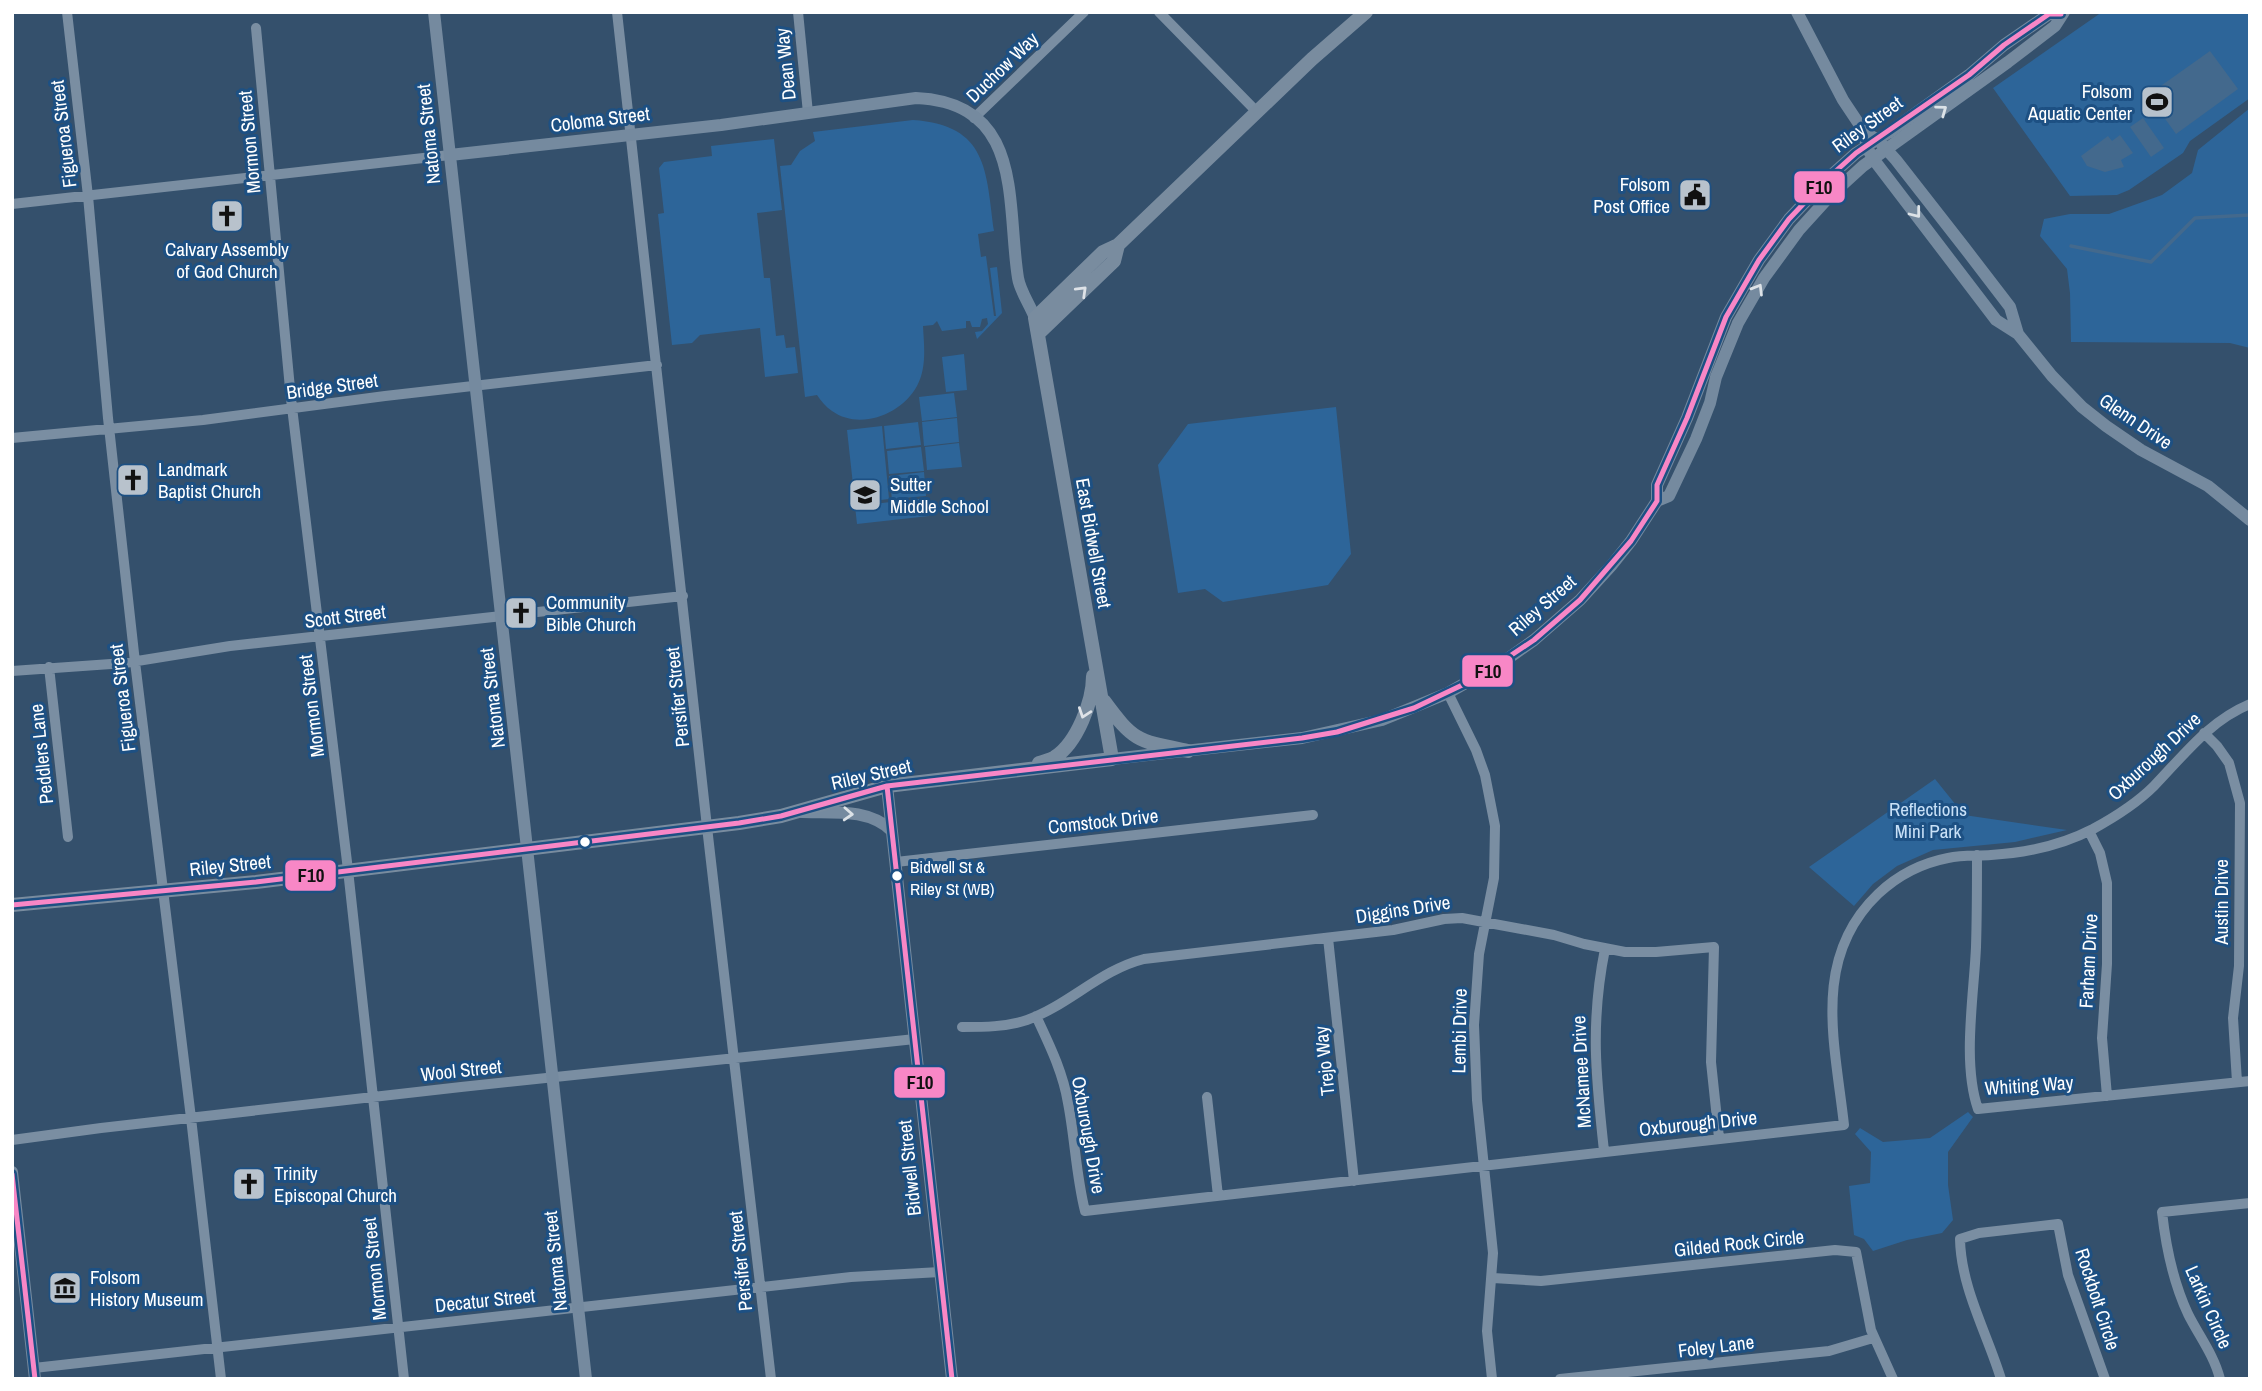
<svg xmlns="http://www.w3.org/2000/svg" width="2262" height="1391" font-family="'Archivo Narrow',sans-serif">
<style>
.green{fill:#2d6599}
.water{fill:#43698d}
.lines{fill:none;stroke-linecap:round;stroke-linejoin:round}
.stream{stroke:#43698d;stroke-width:3.5}
.street{stroke:#7a8ea2;stroke-width:10}
.secondary{stroke:#758a9f;stroke-width:12}
.primary{stroke:#798c9f;stroke-width:14}
.bus-1-casing{stroke:#1d5083;stroke-width:10}
.bus-1{stroke:#f887c6;stroke-width:5}
.oneway{stroke:#dce2e7}
.oneway2{stroke:#dee2e7}
.bus-dot{fill:#fff;stroke:#1d5083;stroke-width:2.5}
.labels{text-anchor:middle;dominant-baseline:central;stroke-width:6;stroke-linejoin:round;paint-order:stroke}
.bus-label{font-size:17px;fill:#fff;stroke:#1d5083;text-anchor:start}
.street-label{font-size:19px;fill:#fff;stroke:#1d5083}
.poi-label{font-size:19px;fill:#fff;stroke:#1d5083;text-anchor:start}
.park-label{font-size:19px;fill:#c8e0f7;stroke:#1d5083}
.line-badge{stroke:#1d5083;stroke-width:2.5}
.pale-badge-label{font-size:19px;text-anchor:middle;font-weight:bold;fill:#111}
</style>
<rect width="100%" height="100%" fill="#34506c"/>
<path class="green" d="M2102 12H2250V98L2190 141 2183 153 2129 190 2117 195 2070 196 1993 88Z
M2250 108V348L2230 343 2071 342 2070 293 2067 269 2040 236 2044 219 2070 214H2109L2162 195 2192 173 2198 150Z
M913 120C988 125 986 171 994 231L978 234 981 257 986 256 994 316H996L990 268 997 267 1002 313 977 339 975 332 982 331 988 324 987 318 982 319 980 327H972L970 321H966V328L942 331 937 321 933 325 923 326C924 346 927 367 917 386 902 414 860 431 832 411 826 407 821 401 817 395L805 397 780 166 791 165 800 151 815 141 813 132Z
M774 139 782 210 757 213 764 278H770L776 336 784 335 786 348 795 347 798 373 765 377 760 328 700 335 692 343 672 345 658 214 664 213 659 168 664 162 712 156 711 146Z
M964 354 967 390 946 392 942 357Z
M954 393 957 417 922 421 919 397Z
M1336 407 1351 554 1328 585 1223 602 1205 589 1178 593 1158 465 1188 424Z
M957 418 959 442 924 446 922 422Z
M918 422 921 445 886 449 884 426Z
M882 426 889 499 855 503 847 430Z
M959 443 962 467 927 470 925 447Z
M921 447 924 471 889 474 887 451Z
M924 472 926 496 892 499 889 476Z
M927 498 929 516 857 524 855 506Z
M1935 779 1964 815 2067 830 2015 842 1933 850 1897 866 1873 884 1854 906 1809 867Z
M1968 1112 1973 1117 1948 1152V1185L1953 1220 1942 1233 1907 1240 1873 1251 1864 1239 1854 1235 1849 1186 1870 1183 1871 1152 1855 1134 1860 1128 1883 1142 1930 1138Z"/>
<path class="water" d="M2210 51 2238 89 2176 134 2148 95Z
M2143 118 2164 148 2151 157 2130 127Z
M2120 135 2133 153 2121 160 2124 167 2105 172 2087 166 2081 156 2108 136 2112 141Z"/>
<g class="lines">
<path class="stream" d="M2071 246 2151 262 2195 218 2250 215"/>
<path class="street" d="M67 12 88 196 108 418 135 662 191 1118 221 1379
M617 12 707 827 771 1379
M798 12 808 113
M1159 12 1257 112
M256 28 291 399 348 870 404 1379
M974 118 1084 12
M12 204 450 155
M12 438 203 420 385 396 657 365
M49 667 68 837
M12 671 125 663 230 646 683 596
M1448 693 1476 750 1485 775 1495 826 1494 878 1479 954 1474 1025 1477 1100 1493 1253 1487 1331 1492 1379
M2204 733 2217 746 2229 763 2240 803 2239 966 2233 1018 2237 1082
M2089 831 2100 853 2107 883V964L2102 1038 2107 1096
M1977 855C1977 886 1977 916 1976 947 1974 995 1962 1063 1978 1109L2250 1081
M896 862 1313 815
M1328 938 1354 1181
M1036 1016C1049 1044 1063 1072 1068 1103 1075 1139 1076 1175 1085 1211L1844 1125C1835 1043 1811 958 1878 894 1897 876 1922 863 1948 858 1962 855 1976 856 1991 855 2025 853 2062 845 2093 829 2115 817 2136 804 2154 786 2184 755 2209 721 2250 704
M962 1027C984 1027 1006 1027 1027 1020 1069 1005 1100 970 1144 959L1393 930 1444 919 1462 918 1554 935 1584 944 1625 952H1656L1714 947 1711 1062 1719 1138
M1207 1097 1218 1196
M12 1140 101 1128 461 1087 915 1039
M1604 1151C1596 1077 1590 1023 1605 949
M1493 1278 1541 1281 1835 1250 1856 1252 1871 1330 1893 1379
M34 1368 851 1277 940 1272
M1560 1379 1829 1351 1873 1338
M2001 1379C1987 1333 1961 1288 1960 1239L1979 1233 2058 1224 2068 1275 2105 1379
M2220 1379C2214 1355 2199 1336 2188 1314 2173 1282 2166 1248 2162 1212L2250 1203"/>
<path class="secondary" d="M434 12 586 1379
M1797 12 1843 100 1865 133 1877 139 1896 160 1964 247 2010 307 2018 334
M1865 133 1866 146 1874 160 1996 320 2018 334 2052 376 2082 407 2106 426 2141 450 2208 486 2250 520
M450 155 721 125 916 98C1025 103 1006 203 1018 278 1020 291 1030 305 1035 318
M1657 501 1669 496 1696 439 1710 403 1716 377 1738 323 1764 278 1799 230 1829 197 1863 166 2008 62 2055 26 2064 12
M1112 759 1302 738 1382 720 1448 693 1506 660 1534 640 1580 600 1611 566 1631 541 1657 501V485L1687 418 1726 317 1759 260 1789 219 1827 179 1856 153 1888 133 1969 75 2004 45 2049 14H2061
M887 786 952 1379
M802 812C832 813 869 808 892 831
M12 1172 35 1379"/>
<path class="primary" d="M1039 333 1114 261 1118 245
M1104 701C1134 742 1138 741 1188 751
M1039 763C1044 761 1051 760 1055 757 1077 743 1093 701 1093 676
M12 905 256 882 739 823 781 816 887 786 1112 759 1035 318 1103 252 1118 245 1312 59 1366 12"/>
<defs>
<path id="bus-1" d="M887 786 952 1379
M12 905 256 882 739 823 781 816 887 786 1302 738 1337 732 1414 708 1477 678 1534 640 1580 600 1631 541 1657 501V485L1687 418 1726 317 1759 260 1789 219 1827 179 1856 153 1969 75 2004 45 2049 14H2061
M12 1174 35 1379"/>
</defs>
<use href="#bus-1" class="bus-1-casing"/>
<use href="#bus-1" class="bus-1"/>
</g>
<defs><path id="oneway-chevron" d="M-2-3.5L2.5 0L-2 3.5" fill="none" stroke-width="1.6" stroke-linecap="round" stroke-linejoin="round" transform="scale(1.75)"/></defs>
<g class="oneway">
<use href="#oneway-chevron" transform="translate(1942 110) rotate(-36)"/>
<use href="#oneway-chevron" transform="translate(1916 213) rotate(52)"/>
<use href="#oneway-chevron" transform="translate(1758 289) rotate(-59)"/>
<use href="#oneway-chevron" transform="translate(848 814) rotate(3)"/>
</g>
<g class="oneway2">
<use href="#oneway-chevron" transform="translate(1082 291) rotate(-44)"/>
<use href="#oneway-chevron" transform="translate(1084 713) rotate(109)"/>
</g>
<defs>
<symbol id="stadium-square" viewBox="-11 -11 22 22"><rect x="-9" y="-9" width="18" height="18" rx="4" fill="#b8c2cc" stroke="#1d5083"/><path d="M0-5a6.5 5 0 1 0 0 10a6.5 5 0 1 0 0-10ZM-3.5-1.8h7v3.6h-7Z" fill="#111"/></symbol>
<symbol id="civic-square" viewBox="-11 -11 22 22"><rect x="-9" y="-9" width="18" height="18" rx="4" fill="#b8c2cc" stroke="#1d5083"/><path d="M-.6-6.5H3V-4.5H.6V-3L4-1V1h2V6H-6V1h2V-1L-.6-3ZM-1.2 2.5V6h2.4V2.5Z" fill="#111"/></symbol>
<symbol id="church-square" viewBox="-11 -11 22 22"><rect x="-9" y="-9" width="18" height="18" rx="4" fill="#b8c2cc" stroke="#1d5083"/><path d="M-1.2-6h2.4v3.5h3.3v2.4h-3.3V6h-2.4V-.1h-3.3v-2.4h3.3Z" fill="#111"/></symbol>
<symbol id="school-square" viewBox="-11 -11 22 22"><rect x="-9" y="-9" width="18" height="18" rx="4" fill="#b8c2cc" stroke="#1d5083"/><path d="M0-5L7-2L0 1L-7-2ZM-4 1L0 2.5L4 1V4Q0 6-4 4Z" fill="#111"/></symbol>
<symbol id="museum-square" viewBox="-11 -11 22 22"><rect x="-9" y="-9" width="18" height="18" rx="4" fill="#b8c2cc" stroke="#1d5083"/><path d="M0-6L6-3V-2H-6V-3ZM-5-1h2V3h-2ZM-1-1h2V3h-2ZM3-1h2V3H3ZM-6 4H6V6H-6Z" fill="#111"/></symbol>
</defs>
<g fill-rule="evenodd">
<use href="#stadium-square" x="2138" y="83" width="38" height="38"/>
<use href="#civic-square" x="1676" y="176" width="38" height="38"/>
<use href="#church-square" x="208" y="197" width="38" height="38"/>
<use href="#church-square" x="114" y="461" width="38" height="38"/>
<use href="#school-square" x="846" y="476" width="38" height="38"/>
<use href="#church-square" x="502" y="594" width="38" height="38"/>
<use href="#church-square" x="230" y="1165" width="38" height="38"/>
<use href="#museum-square" x="46" y="1269" width="38" height="38"/>
</g>
<g class="bus-dot">
<circle cx="585" cy="842" r="6"/>
<circle cx="897" cy="876" r="6"/>
</g>
<g class="labels">
<g class="bus-label">
<text x="910" y="866">Bidwell St &amp;<tspan x="910" dy="22">Riley St (WB)</tspan></text>
</g>
<g class="street-label">
<text transform="translate(785 64) rotate(-96)">Dean Way</text>
<text transform="translate(1002 67) rotate(-44)">Duchow Way</text>
<text transform="translate(600 119) rotate(-7)">Coloma Street</text>
<text transform="translate(1867 124) rotate(-36)">Riley Street</text>
<text transform="translate(63 134) rotate(-97)">Figueroa Street</text>
<text transform="translate(428 134) rotate(-96)">Natoma Street</text>
<text transform="translate(249 142) rotate(-95)">Mormon Street</text>
<text transform="translate(332 386) rotate(-8)">Bridge Street</text>
<text transform="translate(2136 421) rotate(34)">Glenn Drive</text>
<text transform="translate(1094 543) rotate(80)">East Bidwell Street</text>
<text transform="translate(1542 605) rotate(-41)">Riley Street</text>
<text transform="translate(345 616) rotate(-7)">Scott Street</text>
<text transform="translate(677 697) rotate(-96)">Persifer Street</text>
<text transform="translate(122 698) rotate(-97)">Figueroa Street</text>
<text transform="translate(492 698) rotate(-97)">Natoma Street</text>
<text transform="translate(311 706) rotate(-97)">Mormon Street</text>
<text transform="translate(41 754) rotate(-96)">Peddlers Lane</text>
<text transform="translate(2154 756) rotate(-43)">Oxburough Drive</text>
<text transform="translate(871 774) rotate(-13)">Riley Street</text>
<text transform="translate(1103 821) rotate(-6)">Comstock Drive</text>
<text transform="translate(230 865) rotate(-6)">Riley Street</text>
<text transform="translate(2221 902) rotate(-90)">Austin Drive</text>
<text transform="translate(1403 909) rotate(-9)">Diggins Drive</text>
<text transform="translate(2088 961) rotate(-87)">Farham Drive</text>
<text transform="translate(1459 1031) rotate(-89)">Lembi Drive</text>
<text transform="translate(1324 1061) rotate(-96)">Trejo Way</text>
<text transform="translate(461 1070) rotate(-6)">Wool Street</text>
<text transform="translate(1581 1072) rotate(-93)">McNamee Drive</text>
<text transform="translate(2029 1085) rotate(-4)">Whiting Way</text>
<text transform="translate(1698 1123) rotate(-6)">Oxburough Drive</text>
<text transform="translate(1089 1135) rotate(80)">Oxburough Drive</text>
<text transform="translate(909 1168) rotate(-96)">Bidwell Street</text>
<text transform="translate(1739 1243) rotate(-6)">Gilded Rock Circle</text>
<text transform="translate(555 1261) rotate(-96)">Natoma Street</text>
<text transform="translate(740 1261) rotate(-96)">Persifer Street</text>
<text transform="translate(374 1269) rotate(-96)">Mormon Street</text>
<text transform="translate(2098 1299) rotate(72)">Rockbolt Circle</text>
<text transform="translate(485 1300) rotate(-6)">Decatur Street</text>
<text transform="translate(2209 1307) rotate(66)">Larkin Circle</text>
<text transform="translate(1716 1346) rotate(-7)">Foley Lane</text>
</g>
<g class="poi-label">
<text x="2132" y="91" text-anchor="end">Folsom<tspan x="2132" dy="22">Aquatic Center</tspan></text>
<text x="1670" y="184" text-anchor="end">Folsom<tspan x="1670" dy="22">Post Office</tspan></text>
<text x="227" y="249" text-anchor="middle">Calvary Assembly<tspan x="227" dy="22">of God Church</tspan></text>
<text x="158" y="469">Landmark<tspan x="158" dy="22">Baptist Church</tspan></text>
<text x="890" y="484">Sutter<tspan x="890" dy="22">Middle School</tspan></text>
<text x="546" y="602">Community<tspan x="546" dy="22">Bible Church</tspan></text>
<text x="274" y="1173">Trinity<tspan x="274" dy="22">Episcopal Church</tspan></text>
<text x="90" y="1277">Folsom<tspan x="90" dy="22">History Museum</tspan></text>
</g>
<g class="park-label">
<text x="1928" y="809">Reflections<tspan x="1928" dy="22">Mini Park</tspan></text>
</g>
</g>
<g class="line-badge">
<rect x="1793" y="170" width="53" height="34" rx="7" fill="#f887c6"/>
<rect x="1461" y="654" width="53" height="34" rx="7" fill="#f887c6"/>
<rect x="284" y="859" width="53" height="33" rx="7" fill="#f887c6"/>
<rect x="893" y="1066" width="53" height="33" rx="7" fill="#f887c6"/>
</g>
<g class="pale-badge-label">
<text x="1819" y="194">F10</text>
<text x="1488" y="678">F10</text>
<text x="311" y="882">F10</text>
<text x="920" y="1089">F10</text>
</g>
<rect width="2262" height="1391" fill="none" stroke="#ffffff" stroke-width="28"/>
</svg>
